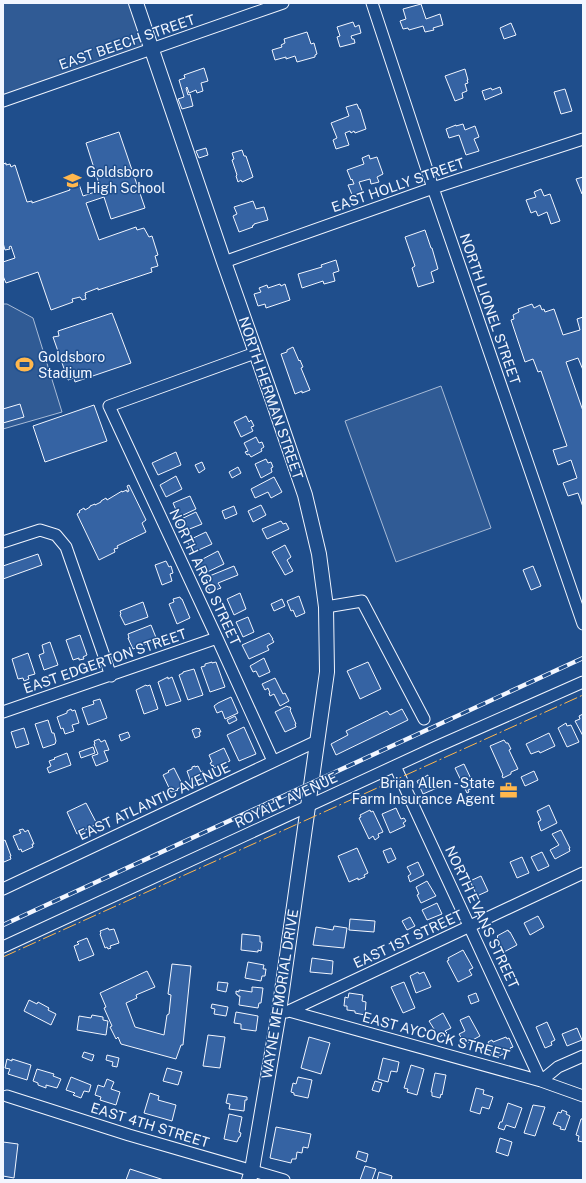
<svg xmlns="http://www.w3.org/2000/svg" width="586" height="1183" font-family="'Public Sans',sans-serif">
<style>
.built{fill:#305b95;stroke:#a8bbd7}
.building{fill:#3563a3;stroke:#f2f6ff}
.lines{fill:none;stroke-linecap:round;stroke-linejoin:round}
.minor-casing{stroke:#f2f6ff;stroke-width:13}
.major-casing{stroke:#f2f6ff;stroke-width:16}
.minor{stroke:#1f4e8c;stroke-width:11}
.major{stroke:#1f4e8c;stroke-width:14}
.rail-casing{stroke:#f2f6ff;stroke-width:4.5}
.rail{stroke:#1f4e8c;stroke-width:3;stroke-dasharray:9;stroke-linecap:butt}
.power{stroke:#ffb74d;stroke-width:1;stroke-dasharray:14 3 2 3;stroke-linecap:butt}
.labels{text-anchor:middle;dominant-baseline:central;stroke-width:3;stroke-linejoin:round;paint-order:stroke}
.street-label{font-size:14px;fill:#f2f6ff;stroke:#1f4e8c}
.poi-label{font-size:14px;fill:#f2f6ff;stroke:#1f4e8c;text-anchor:start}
</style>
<rect width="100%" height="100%" fill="#1f4e8c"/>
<path class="built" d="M3 3H136L152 49 3 101Z
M3 304H7L33 318 62 412 3 429Z
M441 386 491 528 396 562 345 421Z"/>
<path class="building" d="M421 4 426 19 440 14 443 25 433 28 434 30 425 32 423 26 409 30 408 28 403 29 400 21 406 19 403 9Z
M353 22 355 27 359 25 361 33 351 36 352 39H354L355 43 340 47 337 37 340 36 337 27Z
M511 23 516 35 504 39 500 28Z
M307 32 311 44 314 43 317 54 315 55V57L297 62 295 56 286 59V57L275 60 272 50 282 47 281 45 285 43 284 39Z
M204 68 208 81 201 83 203 91 197 93 196 90 189 93 187 87 186 88 188 95 190 94 193 106 182 109 178 99 184 97 179 80 185 78 184 75Z
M465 69 468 80H467L468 83 465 84 467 91 462 93 463 98 455 101 445 76Z
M500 87 502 93 485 100 482 91 491 88 492 90Z
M565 89 572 111 561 114 554 92Z
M357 104 359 109H360L366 129 355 133 354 131 351 133 350 131 345 133 349 145 336 149 333 140 337 138 331 123 349 116 346 107Z
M463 124 465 130 475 126 479 137 474 139 479 151 466 155 459 135 449 138 446 129 456 125V126Z
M119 132 145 208 111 219 104 197 86 203 99 240 136 227 137 230 144 228 149 237 152 236 158 255 155 256 158 266 151 268 152 272 98 290V288L85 293 86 295H85L86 299 82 300 80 297 72 299 73 302 51 310 38 272 6 283 3 276V262L15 258 11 246 9 247 10 249 5 250 3 243V164L6 163V165L10 164 11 167 15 165 27 202 32 201V203L70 190 69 187 79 184 83 196 101 190 86 143Z
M206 148 208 155 199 158 196 151Z
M242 150 244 156H246L253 177 242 182 241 180 238 182 236 176 237 175 232 160 234 159 232 153Z
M369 155 370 159 377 157 383 174 377 177 379 182 371 184 370 179 359 182 363 193 353 197 348 185 354 184 352 179 351 180 347 170 364 164 362 158Z
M583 177V194H582L576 179Z
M541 189 544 196 550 194 560 221 551 224 547 212 538 216 536 211 531 213 526 200 536 197 534 192Z
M253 201 256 209 264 207 268 220 254 224V225L252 226 253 227 239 232 233 216 237 214 234 207Z
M425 230 431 248H432L438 269 431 272 434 282 418 287 412 268 415 266 405 237Z
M336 260 339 271 333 273 335 281 324 284 323 281 302 288 298 274 322 267 321 265Z
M280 284 281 286 285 284 290 300 266 308 265 304 258 306 254 294 261 292 259 288 267 285 268 288Z
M532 304 534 308 540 305 542 310 544 309 545 312 554 309 563 335 580 330 577 319 583 317V370L578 358 566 362 583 411V507L578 493 568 496 563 483 577 478 571 460 558 465 553 450 567 446 541 371 538 372 533 359 525 362 511 320 514 319 513 315 519 312 518 309Z
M112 313 131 363 75 382 74 378 68 380 53 337 59 336 58 331Z
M293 347 299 361 300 360 303 367 301 368 310 390 302 393V391L295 394 281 354 287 352V350Z
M20 404 24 417 3 423V409Z
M94 405 107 441 45 462 33 426Z
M246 416 249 422 251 420 254 426 251 427 253 431 241 437 234 422Z
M256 437 259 443 262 442 264 447 261 449 262 451 251 457 249 454 247 455 245 452 248 451 244 443Z
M176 452 181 465 158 475 152 463Z
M266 459 268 463 271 462 273 467 271 468 272 472 261 478 255 464Z
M202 462 205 469 199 473 195 465Z
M238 467 241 473 232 478 229 472Z
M176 476 182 489 166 497 160 485Z
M274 477 282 492 271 498 268 492 255 498 251 489Z
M129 485 146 520 142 523 146 532 117 546 118 548 114 549 115 552 99 560 77 514 80 512 79 511 84 508 85 510 90 507V506L95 504V505L101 502V501L106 498 107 500 122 491V492L127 490V492L129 491 127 486Z
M190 496 196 509 179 517 173 503Z
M261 505 266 515 253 522 248 511Z
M234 506 237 514 225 519 222 511Z
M196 512 202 524 182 532 177 521Z
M281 521 283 524 286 523 289 529 267 539 262 529Z
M206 532 212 544 192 553 187 541Z
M285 545 291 557 287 560 293 571 285 575 272 552Z
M218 551 224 564 203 574 197 562Z
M38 554 42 565 3 579V566Z
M166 561 169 567 171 566 173 573 170 574 172 581 162 585 155 565Z
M234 566 238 575 218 583 221 588 210 592 205 579 207 578V577Z
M533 566 541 586 531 590 523 570Z
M240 593 246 609 234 615 227 599Z
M299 596 305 613 296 617 293 610 291 611 287 601Z
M180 597 181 599H182L190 618 177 624 169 604 174 602 173 599Z
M282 599 285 606 274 611 271 604Z
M143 602 148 617 125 625 120 615 121 614 120 611Z
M248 617 254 632 243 637 236 622Z
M151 625 157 640 133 649 128 638H129L128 634Z
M269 633 273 639H272L274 642 267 646 269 650 249 659 242 645Z
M80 635 87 655 83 657 84 659 79 660V658L73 660 66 640Z
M50 642 58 665 44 670 39 655 44 653 42 645Z
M28 653 35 674 28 676 29 679 24 681 23 678 18 679 12 659Z
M264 658 270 672 259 677 256 671 253 672 250 666Z
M212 662V663L216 662 225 687 210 692 201 667 205 666V664Z
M368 662 381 689 360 699 347 671Z
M194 669 203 695 188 700 179 675 183 673V672Z
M168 677V679L172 677 181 701 166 706 158 682Z
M275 678 283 694 285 693 289 701 280 706 274 694 270 696 269 693H270L268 688 265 690 262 684Z
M146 685 147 686 150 685 158 709 144 714 136 690Z
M231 697 238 713 225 719 222 711 217 713 214 706 218 703Z
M100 699 107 718 88 725 82 708 94 704 93 701Z
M287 706 288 707H290L291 709 290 710 296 724H295L296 727 285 732 275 712Z
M71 709 72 711 75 710 79 723 72 725 74 731 65 734 63 728 61 729 57 717 67 713V711Z
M402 709 408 720 336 755 331 744 348 735 346 731 387 711 390 715Z
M583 714V736L575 721 580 719 579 716Z
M235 716 237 720 229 724 227 720Z
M48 720 52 733H54L56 741 55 744 43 748 35 724Z
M566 723 567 726 571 725 579 742 567 747 558 728Z
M244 727 256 754 239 761 227 735Z
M24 728 29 744 16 748 11 732Z
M197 728 198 729 199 728 201 732H199L200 736 195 738 192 730Z
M128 732 130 737 121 741 119 735Z
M549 733 555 746 540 753 539 751 531 754 526 744Z
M99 739 101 742 105 740 109 750 104 751 108 761 96 766 92 756 98 754 94 744H95L94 741Z
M504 740 506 743H508L511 749 509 750 518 769 511 772V774L503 778 502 776 503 775 490 746Z
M93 747 95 753 81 758 79 752Z
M224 748 230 761 214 768 213 765 212 766 210 763 212 762 209 755Z
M67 753 71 765 49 773 47 768 51 766 49 761 55 759 54 758Z
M464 764 475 787 468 790 469 792 467 793 455 768Z
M195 766V767L198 766 201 772 203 771 206 778 205 779V781L194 786V784L192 785 187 771 192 769V767Z
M174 768 183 786 177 789 178 790 171 792 163 775 169 772 168 771Z
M534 771 538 780 525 786 521 777Z
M428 775 432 785 435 784 437 788 423 794 417 781Z
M86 803 97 824 77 834 67 812Z
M549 805 557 823 541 831 538 822 541 820 537 811Z
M396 808 401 819 404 818 406 821 403 823 405 826 390 833 382 814Z
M370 810 371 812 373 811 383 832 378 834 379 837 375 840 373 836 369 839 359 818 361 817 360 815Z
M23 829 25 832 28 830 34 844H32L33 847 22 852 21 849 19 850 13 836 21 833 19 830Z
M561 830 570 848H569L570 851 555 859 550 850 559 845 552 834Z
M5 840 11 856H10L11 859 4 862 3 860V841Z
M357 848 368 873 364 875 365 877 358 880V878L349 882 338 856Z
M391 848 396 859 388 863 383 851Z
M542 852 549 866 538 871 531 857Z
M522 857 529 873 517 878 510 862Z
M418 862 424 875 410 882 408 876 411 874 407 867Z
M481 876 488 891 477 896 470 881Z
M427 881 436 896 421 903 417 895 419 894 416 887Z
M437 903 442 914 427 920 422 910Z
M538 916 544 927 530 935 524 923Z
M410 917 415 926 407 930 402 921Z
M350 919 375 921 374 932 349 930Z
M334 926 347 928 344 948 313 945 316 927 333 930Z
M108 928 109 930 114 929 119 943 110 946 111 948 108 949 107 947 105 948 100 934 101 933 100 931Z
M508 930 509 932H510L517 945 504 952 497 938 498 937 497 936Z
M242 934 260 936V942H262L261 951 258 950V952L241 950Z
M87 938 94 955 79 961 74 946 79 944 77 942Z
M463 950 473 968 469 970 472 975 458 982 447 961 449 960 448 958Z
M312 958 333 961 332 974 310 972Z
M248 962 264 965 263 969H266L265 976H262L261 981 245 978Z
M172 964 191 966 183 1045H181L176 1059 121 1044 118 1037 116 1039 110 1027 112 1026 104 1008 106 1007 100 993 147 971 155 987 136 995 137 998 126 1003 135 1027 164 1035 167 1015 169 1014 171 995 168 994Z
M418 972 419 974 424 972 431 987 416 993 410 976Z
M218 982 228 983 226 992 217 990Z
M404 982 415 1008 403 1013 391 987Z
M252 987 263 988 261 1003H259L258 1008 239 1005 240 996H238V995L236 994V991L239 992V990L252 992Z
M349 993 363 995 362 1001 366 1002 365 1015 355 1013V1011L347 1010V1006H344L345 997 348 998Z
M476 993 479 1001 471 1004 468 996Z
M29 1000 37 1004 38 1002 49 1008 48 1010 56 1014 51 1025 24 1011Z
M212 1004 228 1007 226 1016 214 1014 215 1009 211 1008Z
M236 1012 258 1016 256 1031 241 1029V1024L234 1023Z
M443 1013 451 1028 445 1031 447 1033 439 1037 429 1021Z
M92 1015 103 1017V1020L108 1021 106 1035 77 1030 79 1016 91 1018Z
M469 1016 480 1036 465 1044 459 1034 465 1031 460 1020Z
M547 1022 555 1040 551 1042 552 1045 545 1048 536 1027Z
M577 1028 582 1040 567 1046 562 1034Z
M208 1035 225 1037 220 1068 203 1066Z
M309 1037 330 1043 321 1074 301 1068Z
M506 1037 507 1039 509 1038 513 1047 510 1048 511 1050 499 1056 497 1052 492 1054 491 1052H490L487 1045 489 1044 488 1042 492 1040 493 1042Z
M84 1052 94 1055 92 1061 82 1057Z
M107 1055 119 1058 117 1067 112 1066 113 1062 106 1060Z
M383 1058 399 1062 397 1072 391 1071 388 1082 378 1079Z
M7 1059 12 1061V1059L31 1065 27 1080 8 1074 10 1069 5 1068Z
M411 1065 424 1069 417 1095 407 1092 408 1089 404 1088Z
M167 1068 182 1072 178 1085 163 1081Z
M37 1069 54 1074 53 1076 61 1079 57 1088 46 1085V1088L38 1085V1083L33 1081Z
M435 1073 446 1075 442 1095 441 1094 440 1098 432 1096V1092H431Z
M71 1077 91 1085 89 1092 84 1091 81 1098 73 1095 75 1093 66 1090Z
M298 1077 312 1080 308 1098 294 1095V1093L291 1092 293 1083 296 1084Z
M107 1079 114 1082 111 1089 120 1092 116 1105 100 1100 101 1097 95 1095 98 1085 104 1087Z
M375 1081 382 1083 379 1092 372 1090Z
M476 1088 484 1090 483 1094 493 1097 489 1109 482 1107 480 1114 470 1111Z
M150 1093 159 1096 158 1100 176 1105 172 1121 144 1113Z
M228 1094 247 1097V1100H245L244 1111 229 1109 230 1104 226 1103Z
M508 1103 522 1108 515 1128 506 1125 504 1130 498 1128 500 1122H502Z
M533 1105 545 1107 535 1136 524 1133Z
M562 1110 567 1112 566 1114 570 1116 565 1130 560 1129 561 1127 553 1124 558 1112 561 1113Z
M229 1114 242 1117 239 1132 241 1133 240 1137H239L237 1142 224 1139Z
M583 1117V1142L578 1141 579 1136 576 1135 581 1119H582Z
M276 1127 311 1134 308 1148 303 1147 302 1153 297 1152 296 1159H292L291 1163 270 1158Z
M500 1138 512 1142 508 1156 496 1152Z
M3 1142 18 1144 14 1178 3 1176Z
M358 1151 368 1154 366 1162 356 1158Z
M365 1166 376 1169 372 1180H360Z
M130 1169 164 1180H126Z
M379 1172 392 1176 391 1180H377Z"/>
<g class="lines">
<defs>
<path id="minor" d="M372 3 433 188 583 624
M3 101 283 3
M224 262 433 188 583 139
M255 353 109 406 217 638 273 761
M3 542 40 530 56 535 66 547 111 676
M326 607 362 601 424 719
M3 712 217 638
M395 766 541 1081 558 1067 583 1056
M3 889 317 741
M3 947 436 747 583 682
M289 1011 583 873
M286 1012 289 1011 541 1081 583 1096
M7 1096 129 1135 284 1180"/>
<path id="major" d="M136 3 224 262 273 401 305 495 319 554 326 607 327 672 279 1012 252 1170 249 1180"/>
</defs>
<use href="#minor" class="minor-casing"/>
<use href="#major" class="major-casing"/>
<use href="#minor" class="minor"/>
<use href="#major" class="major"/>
<defs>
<path id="rail" d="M3 925 583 658"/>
</defs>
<use href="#rail" class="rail-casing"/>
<use href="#rail" class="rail"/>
<path class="power" d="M3 957 583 695"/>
</g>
<defs>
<symbol id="school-bare" viewBox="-9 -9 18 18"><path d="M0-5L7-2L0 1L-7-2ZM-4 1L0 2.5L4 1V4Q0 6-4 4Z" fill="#ffb74d" stroke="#1f4e8c" stroke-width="2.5" paint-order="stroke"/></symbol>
<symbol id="stadium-bare" viewBox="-9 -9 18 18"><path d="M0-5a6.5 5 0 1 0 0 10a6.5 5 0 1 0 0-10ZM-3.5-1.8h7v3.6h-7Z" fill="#ffb74d" stroke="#1f4e8c" stroke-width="2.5" paint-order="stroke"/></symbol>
<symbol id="office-bare" viewBox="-9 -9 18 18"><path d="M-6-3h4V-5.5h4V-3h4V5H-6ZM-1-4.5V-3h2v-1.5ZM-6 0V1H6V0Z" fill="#ffb74d" stroke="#1f4e8c" stroke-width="2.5" paint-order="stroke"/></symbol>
</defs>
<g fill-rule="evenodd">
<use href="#school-bare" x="60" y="168" width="25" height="25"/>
<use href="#stadium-bare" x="12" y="352" width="25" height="25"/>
<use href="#office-bare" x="496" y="778" width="25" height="25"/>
</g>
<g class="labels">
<g class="street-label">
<text transform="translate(127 42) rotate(-19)">EAST BEECH STREET</text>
<text transform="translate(398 185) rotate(-19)">EAST HOLLY STREET</text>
<text transform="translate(490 309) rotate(71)">NORTH LIONEL STREET</text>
<text transform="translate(271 398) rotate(71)">NORTH HERMAN STREET</text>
<text transform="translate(205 577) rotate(65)">NORTH ARGO STREET</text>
<text transform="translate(105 661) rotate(-19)">EAST EDGERTON STREET</text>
<text transform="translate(286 800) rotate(-25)">ROYALL AVENUE</text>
<text transform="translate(154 801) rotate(-25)">EAST ATLANTIC AVENUE</text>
<text transform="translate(482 917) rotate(65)">NORTH EVANS STREET</text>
<text transform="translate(408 939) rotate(-25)">EAST 1ST STREET</text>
<text transform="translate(280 994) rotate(-81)">WAYNE MEMORIAL DRIVE</text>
<text transform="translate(436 1036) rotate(15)">EAST AYCOCK STREET</text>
<text transform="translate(150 1125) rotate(17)">EAST 4TH STREET</text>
</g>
<g class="poi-label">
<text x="86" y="172">Goldsboro<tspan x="86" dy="16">High School</tspan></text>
<text x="38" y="357">Goldsboro<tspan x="38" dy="16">Stadium</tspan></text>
<text x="495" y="783" text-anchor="end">Brian Allen - State<tspan x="495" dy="16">Farm Insurance Agent</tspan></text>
</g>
</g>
<rect width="586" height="1183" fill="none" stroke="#f2f6ff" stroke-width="8"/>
</svg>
